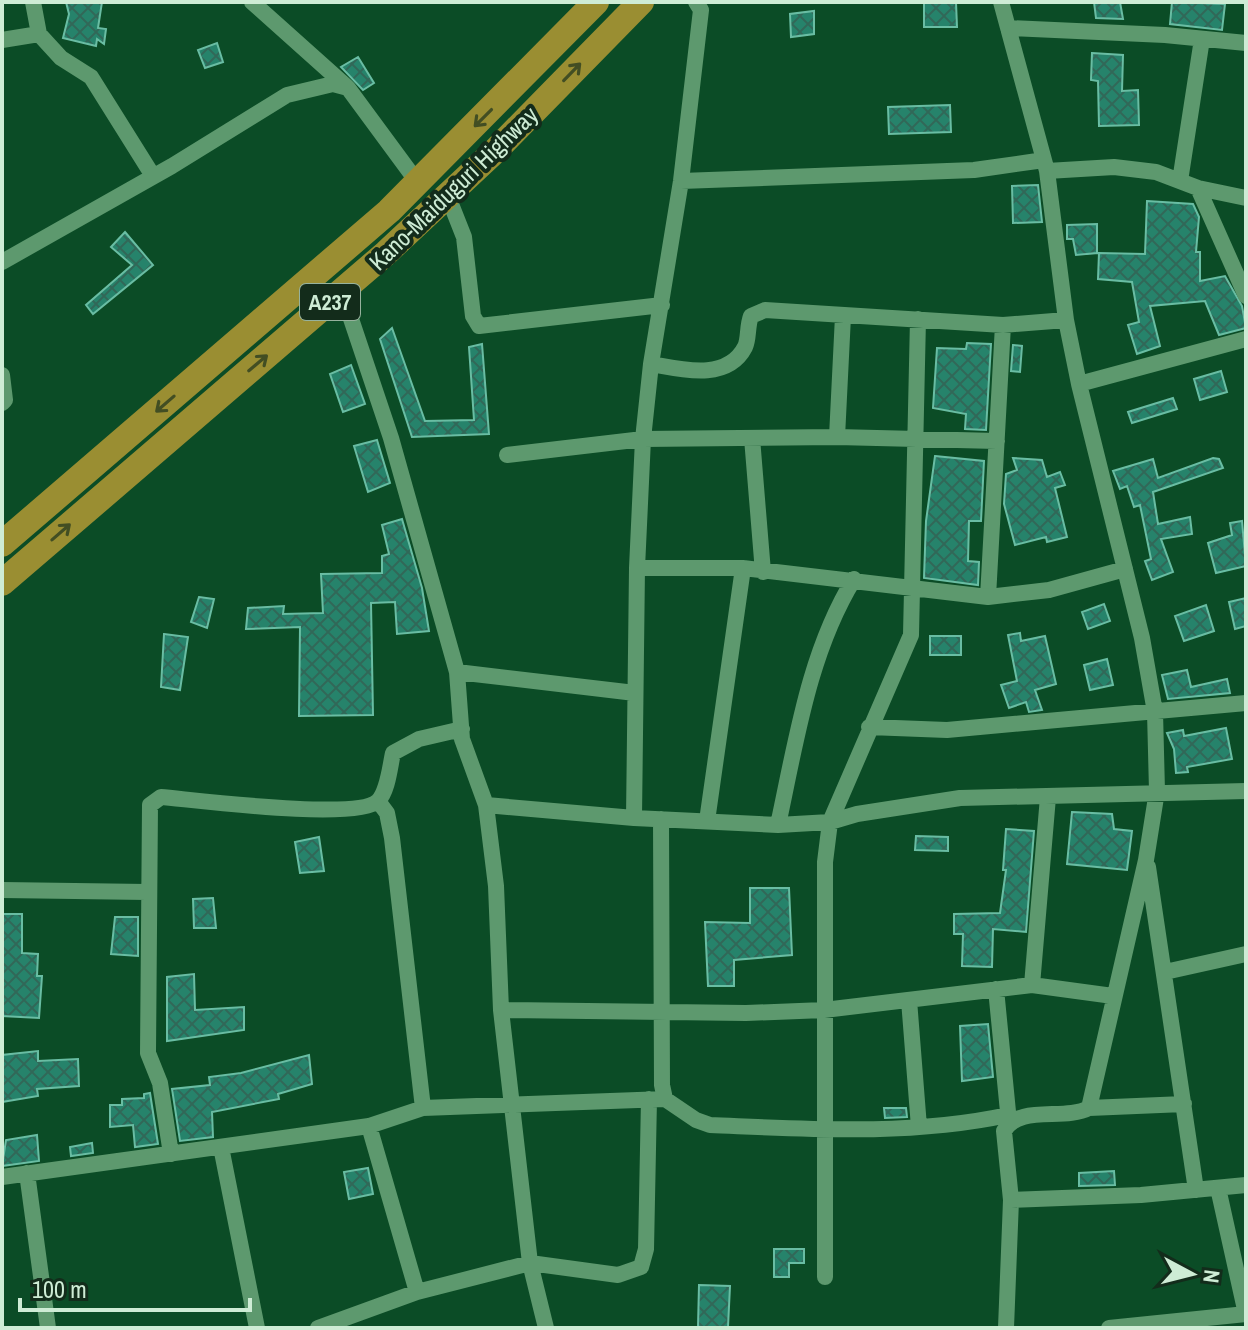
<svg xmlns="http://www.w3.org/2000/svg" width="1248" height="1330" font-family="'Archivo Narrow',sans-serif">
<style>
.building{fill:url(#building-cross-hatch);stroke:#69bda3;stroke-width:2}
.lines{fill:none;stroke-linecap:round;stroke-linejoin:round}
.minor{stroke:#5d996e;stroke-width:16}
.trunk{stroke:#9a8e32;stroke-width:26}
.oneway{stroke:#424e23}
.labels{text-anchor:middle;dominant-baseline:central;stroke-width:8;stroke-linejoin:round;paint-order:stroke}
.shield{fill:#132c1b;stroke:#96b29d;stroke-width:2}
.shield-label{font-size:22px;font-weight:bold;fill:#ceecd5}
.street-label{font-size:24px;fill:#ceecd5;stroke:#132c1b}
</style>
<defs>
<pattern id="building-cross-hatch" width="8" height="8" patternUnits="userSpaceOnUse" patternTransform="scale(2)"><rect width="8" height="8" fill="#26836b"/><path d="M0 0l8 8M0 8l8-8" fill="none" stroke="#316858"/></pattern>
</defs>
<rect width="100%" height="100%" fill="#0b4c26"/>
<path class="building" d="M66 2H102L98 28 106 29 104 44 97 39 96 46 63 38 69 14Z
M924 2H956L957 27H924Z
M1094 2H1120L1123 19 1096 18Z
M1172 2 1225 4 1222 30 1170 24Z
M814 11V34L791 37 790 14Z
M217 43 223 62 205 68 198 50Z
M1092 53 1123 55 1122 91 1138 90 1139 125 1099 126 1098 81 1091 80Z
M358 57 374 83 363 90 341 67Z
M950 105 951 132 889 134 888 107Z
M1038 185 1042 222 1013 223 1012 186Z
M1147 201 1193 204 1199 217 1196 252H1200V281L1225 276 1242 306 1246 328 1219 335 1205 301 1150 306 1160 346 1137 354 1128 325 1139 322 1132 282 1098 279 1099 253 1145 254Z
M1097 224V253L1076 255 1073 239H1067V225Z
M125 232 153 265 93 314 86 305 132 265 111 247Z
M392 328 425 421 474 420 469 347 482 344 489 434 412 437 380 339Z
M967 343 991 344 986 430 965 429 966 414 933 408 937 348 966 349Z
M1013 345 1022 346 1020 372 1011 371Z
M351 365 365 404 343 412 330 374Z
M1221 371 1227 392 1200 400 1194 379Z
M1173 398 1177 409 1132 423 1128 412Z
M377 440 390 483 368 492 354 446Z
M935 456 984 461 981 521H969L968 561 979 562 978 585 924 578 926 521Z
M1013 458 1042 460 1047 477 1060 472 1065 485 1055 488 1067 537 1047 542 1046 537 1015 545 1004 504 1006 474 1017 470Z
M1213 458 1219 459 1223 468 1153 492 1158 524 1190 517 1192 534 1161 539 1173 572 1152 580 1145 561 1151 559 1140 505 1134 507 1127 486 1120 489 1113 471 1153 459 1158 478Z
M402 519 422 588 429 631 397 634 395 602 371 603 373 715 299 716 300 627 246 629 248 608 284 606 283 614 323 613 321 574 382 573V556L389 554 382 525Z
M1242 521 1246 566 1216 573 1208 543 1232 535 1230 523Z
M199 597 214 599 207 628 191 622Z
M1246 598V626L1235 629 1229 602Z
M1104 604 1110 621 1088 629 1082 612Z
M1206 605 1214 631 1184 641 1175 616Z
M1020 633 1021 641 1045 636 1056 684 1035 690 1042 710 1029 712 1026 702 1009 708 1001 685 1017 681 1008 635Z
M164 634 188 637 180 690 161 687Z
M930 636H961V655H930Z
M1107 659 1113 685 1090 690 1084 665Z
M1187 670 1191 687 1227 679 1230 693 1168 699 1162 675Z
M1226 728 1232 759 1187 767 1188 772 1176 773 1174 749 1167 733 1183 730 1184 736Z
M1072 812 1112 814 1114 829 1132 831 1127 870 1067 864Z
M1006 829 1034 831 1026 932 993 929 992 967 962 966 963 934H954V914L1000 913 1006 870H1003Z
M916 836 948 837V851L915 850Z
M319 837 324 871 300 873 295 842Z
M750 888H789L792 955 734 960V986H708L705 922 750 923Z
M213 898 216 928H194L193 899Z
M2 914H22V953L38 954 37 976H42L39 1018 2 1016Z
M115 917H138V956L111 954Z
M194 974 195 1010 244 1007V1030L167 1041V977Z
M988 1024 993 1077 962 1081 960 1026Z
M38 1051V1061L78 1059 79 1086 37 1089 38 1096 2 1102V1055Z
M309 1055 312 1084 278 1094 279 1099 212 1112 213 1137 180 1141 172 1089 210 1085 209 1077 241 1073Z
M150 1093 158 1144 135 1147 133 1125 110 1127V1105H122V1099L144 1098V1094Z
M884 1108H906L907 1117 885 1118Z
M37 1135 39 1161 2 1166 6 1140Z
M92 1143 93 1153 71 1156 70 1147Z
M368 1168 373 1194 349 1199 344 1172Z
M1114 1171 1115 1185 1079 1186V1173Z
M774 1249H804V1263H789V1277H774Z
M699 1285 730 1286 728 1327H698Z"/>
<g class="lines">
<path class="minor" d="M33 2 39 34 61 58 91 77 153 176
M252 2 347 87
M1001 2 1047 171 1066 320 1079 384 1142 638 1155 712 1157 791 1146 860 1089 1108
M1008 28 1165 35 1246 43
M2 40 39 34
M1047 171 1114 167 1156 172 1198 188 1246 198
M681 181 974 170 1044 160
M1180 181 1202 39
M1198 188 1246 296
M447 194 464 237 473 316 479 326 662 305
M2 262 172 166 287 95 333 84 348 88 418 183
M342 292 391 438 457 672 462 739 486 805 496 886 501 1010 530 1263 546 1328
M651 364C680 369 727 382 745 347 749 339 747 326 751 316L765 310 1003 325 1066 320
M2 375 5 400 2 403
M1079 384 1246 339
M837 437 843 316
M752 438 763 572
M507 455 643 439 837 437 997 441
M637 568H743L988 597 1049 590 1125 569
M988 597 1003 325
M457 672 635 693
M869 727 947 730 1246 703
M378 801 387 813 392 838 423 1108
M486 805 634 818 778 825 830 822 857 814 960 798 1246 791
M634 818 637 568 643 439 651 364 681 181 701 10 696 2
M661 819 662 1085 665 1099
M707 821 743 568
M778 825C796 742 809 652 854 579
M1148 867 1196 1190
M2 890 147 892
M1165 972 1246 954
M1032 985 1048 797
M996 989 1009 1122
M909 1000 919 1127
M501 1010 746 1013 824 1010 1032 985 1113 996
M369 1126 417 1292
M221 1147 257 1328
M171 1154 160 1083 148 1053 150 805 161 797C196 800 357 821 378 801 388 791 390 766 393 753L419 739 462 729
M27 1173 48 1328
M2 1177 369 1126 423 1108 665 1099 696 1120 710 1125C809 1129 910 1136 1008 1115
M1218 1188 1246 1314
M1011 1200 1141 1195 1246 1185
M825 1277V862L830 822 911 635 918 319
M318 1328 417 1292 530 1263 618 1275 641 1267 646 1249 649 1099
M1006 1328 1011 1200 1004 1131C1019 1104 1064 1121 1089 1108L1184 1104
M1109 1328 1246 1314"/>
<path class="trunk" d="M2 544 389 211 596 2
M2 583 386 253 495 151 641 2"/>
</g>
<defs><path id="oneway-shaft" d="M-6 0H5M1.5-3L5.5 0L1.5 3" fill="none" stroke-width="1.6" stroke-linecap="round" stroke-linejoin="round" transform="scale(2)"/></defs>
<g class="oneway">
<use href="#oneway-shaft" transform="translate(572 72) rotate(-46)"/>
<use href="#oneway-shaft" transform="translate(483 118) rotate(135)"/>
<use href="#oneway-shaft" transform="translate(258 363) rotate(-40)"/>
<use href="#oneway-shaft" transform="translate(165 404) rotate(139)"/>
<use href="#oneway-shaft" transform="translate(61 532) rotate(-41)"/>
</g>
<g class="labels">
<rect class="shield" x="300" y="284" width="60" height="36" rx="6"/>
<g class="shield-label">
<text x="330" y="302">A237</text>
</g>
<g class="street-label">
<text transform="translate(453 188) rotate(-44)">Kano-Maiduguri Highway</text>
</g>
</g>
<rect width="1248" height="1330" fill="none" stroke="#ceecd5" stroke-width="8"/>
<g transform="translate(1192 1274) rotate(97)" stroke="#132c1b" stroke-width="6" paint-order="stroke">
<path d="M0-6L14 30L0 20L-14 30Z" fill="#ceecd5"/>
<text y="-12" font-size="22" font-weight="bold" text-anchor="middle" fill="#ceecd5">N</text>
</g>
<path d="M20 1298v12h230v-12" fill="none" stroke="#ceecd5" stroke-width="4"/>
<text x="32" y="1298" font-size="24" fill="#ceecd5" stroke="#132c1b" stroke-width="6" paint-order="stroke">100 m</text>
</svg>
